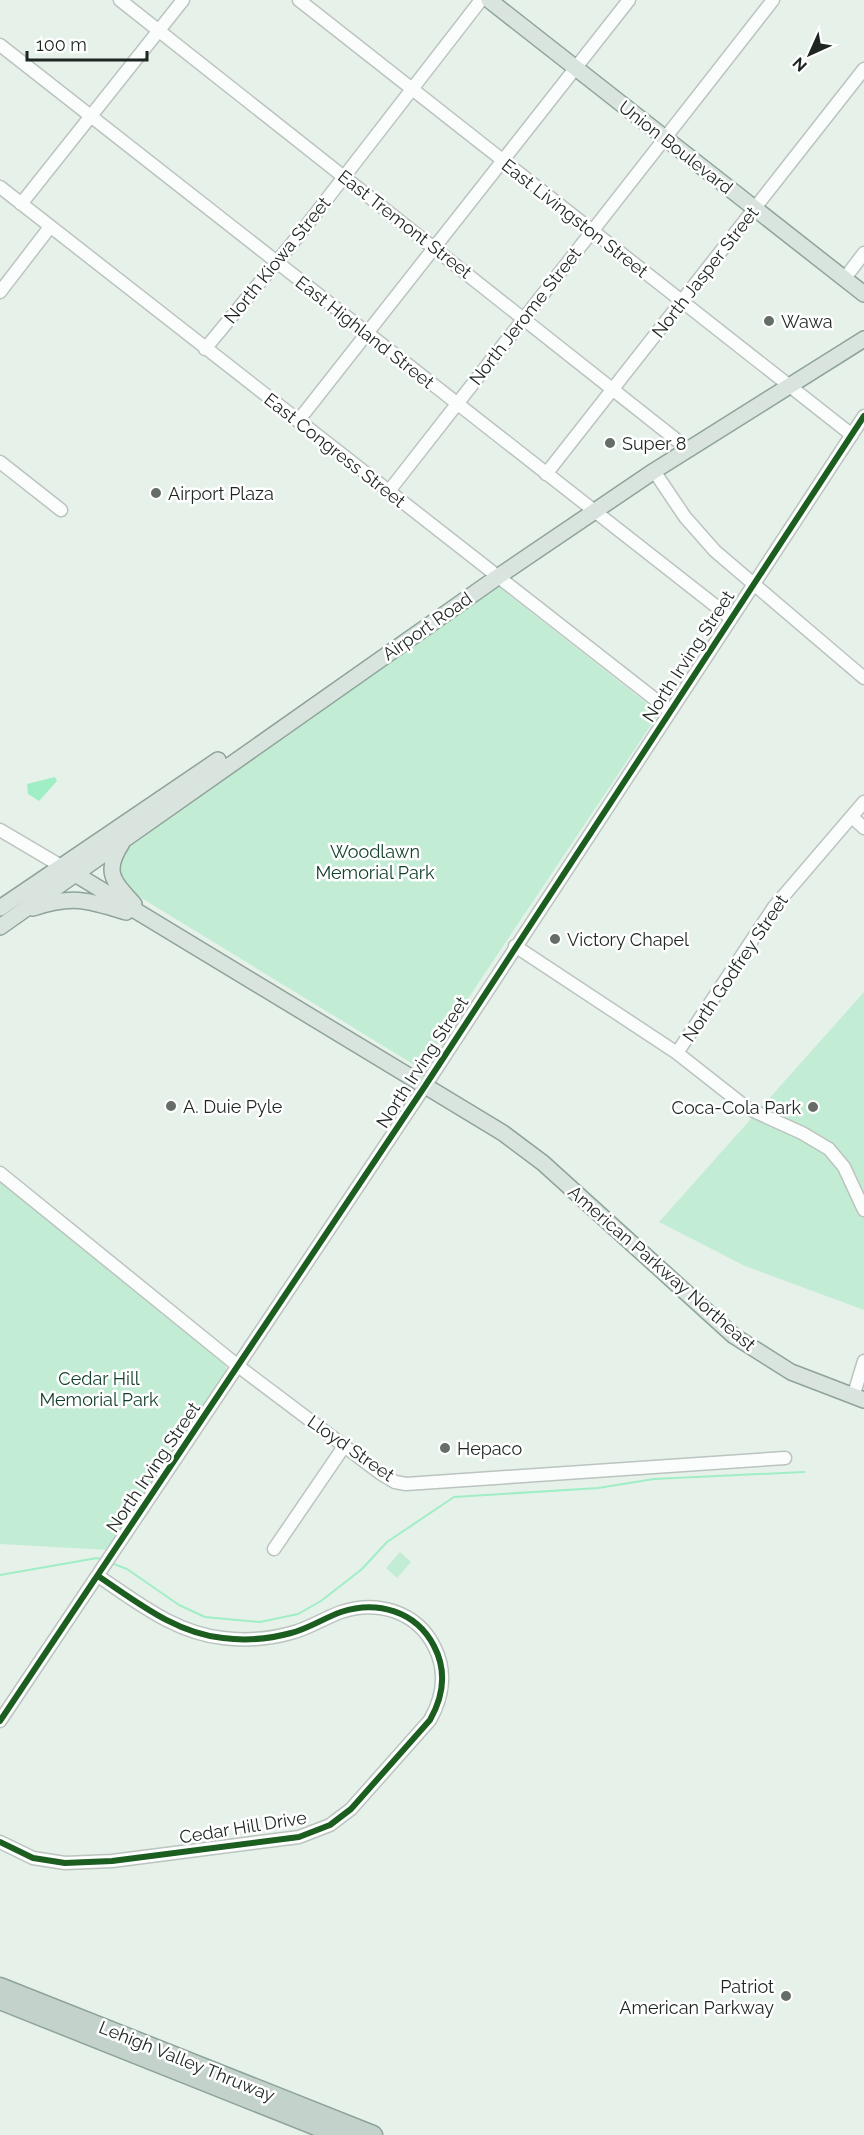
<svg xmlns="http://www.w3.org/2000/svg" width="864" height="2135" font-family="Raleway,sans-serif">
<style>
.green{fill:#c3ecd5}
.water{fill:#a0eec5}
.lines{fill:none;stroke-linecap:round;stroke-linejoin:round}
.stream{stroke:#a0eec5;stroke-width:2}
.minor-casing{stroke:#bbc4bf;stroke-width:15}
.major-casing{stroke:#8ea399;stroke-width:18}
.highway-casing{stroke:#8ea399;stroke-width:21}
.minor{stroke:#fbfdfc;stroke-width:12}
.major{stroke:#d9e4df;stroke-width:15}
.highway{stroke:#c3d3cb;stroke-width:18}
.cycleway-casing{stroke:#fff;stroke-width:10}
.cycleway{stroke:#1b5e20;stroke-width:6}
.poi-dot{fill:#646d68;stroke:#fff;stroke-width:2}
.labels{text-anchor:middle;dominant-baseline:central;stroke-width:5;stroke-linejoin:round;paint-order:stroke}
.street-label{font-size:18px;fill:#1e2622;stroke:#fff}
.poi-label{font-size:18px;fill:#1e2622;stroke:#fff;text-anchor:start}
.park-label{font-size:18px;fill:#113f2a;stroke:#fff}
</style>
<rect width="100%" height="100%" fill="#e6f1ea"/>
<path class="green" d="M498 586 659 713 421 1069 143 899 122 885 115 864 124 851Z
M864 992V1310L745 1266 659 1222Z
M0 1182 225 1362 227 1374 109 1550 0 1544Z
M400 1552 411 1562 397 1578 386 1568Z"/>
<path class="water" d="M55 777 57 781 39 801 28 794 27 784Z"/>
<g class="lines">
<path class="stream" d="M111 1563 127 1569 179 1605 205 1617 260 1622 298 1614 321 1601 362 1569 387 1542 454 1497 598 1488 654 1479 804 1472
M0 1575 97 1558 103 1560"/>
<defs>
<path id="minor" d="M120 0 688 449
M299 0 852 435
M0 45 731 618
M0 187 670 711
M21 204 183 0
M845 278 864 253
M0 292 50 227
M205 349 299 235 481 0
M298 421 629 0
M0 462 61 510
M654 471 685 517 715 551 864 678
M546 474 864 69
M389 491 773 0
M852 817 864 828
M0 830 61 866
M515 946 677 1053 747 1108 802 1133 829 1149 844 1167 864 1210
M677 1053 774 907 864 802
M0 1173 238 1366 380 1473 395 1482 406 1484 785 1458
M853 1397 864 1361
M274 1549 345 1445
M0 1721 425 1086 864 416
M0 1842 33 1858 65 1863 112 1861 299 1837 330 1825 351 1809 430 1720C443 1697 447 1671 434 1646 416 1611 377 1600 341 1612 324 1618 308 1629 291 1633 269 1639 246 1641 223 1638 175 1633 137 1602 98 1576"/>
<path id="major" d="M489 0 864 294
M122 843C103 872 113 881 134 904
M67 869 503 1133 543 1163 734 1336 791 1372 864 1400
M0 908 218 760
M33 908C73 895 87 900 126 912
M0 927 499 576 654 471 864 339"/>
<path id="highway" d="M0 1987 373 2135
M0 2000 339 2135"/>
</defs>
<use href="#minor" class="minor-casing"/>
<use href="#major" class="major-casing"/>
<use href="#highway" class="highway-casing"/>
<use href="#minor" class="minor"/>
<use href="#major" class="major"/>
<use href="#highway" class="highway"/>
<defs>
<path id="cycleway" d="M0 1721 425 1086 864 416
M0 1842 33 1858 65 1863 112 1861 299 1837 330 1825 351 1809 430 1720C443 1697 447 1671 434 1646 416 1611 377 1600 341 1612 324 1618 308 1629 291 1633 269 1639 246 1641 223 1638 175 1633 137 1602 98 1576"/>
</defs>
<use href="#cycleway" class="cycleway-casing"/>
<use href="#cycleway" class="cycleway"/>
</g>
<g class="poi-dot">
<circle cx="769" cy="321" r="6"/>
<circle cx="610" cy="443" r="6"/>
<circle cx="156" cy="493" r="6"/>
<circle cx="555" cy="939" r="6"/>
<circle cx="171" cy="1106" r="6"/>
<circle cx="813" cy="1107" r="6"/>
<circle cx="445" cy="1448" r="6"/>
<circle cx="786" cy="1996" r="6"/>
</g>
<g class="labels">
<g class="street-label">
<text transform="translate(676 147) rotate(38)">Union Boulevard</text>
<text transform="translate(575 218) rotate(38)">East Livingston Street</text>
<text transform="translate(405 224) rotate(38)">East Tremont Street</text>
<text transform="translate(277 260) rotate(-51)">North Kiowa Street</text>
<text transform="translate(705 272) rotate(-52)">North Jasper Street</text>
<text transform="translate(525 316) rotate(-52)">North Jerome Street</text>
<text transform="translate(365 332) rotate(38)">East Highland Street</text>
<text transform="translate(335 450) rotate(38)">East Congress Street</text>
<text transform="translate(427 626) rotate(-35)">Airport Road</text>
<text transform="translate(688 656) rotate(-57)">North Irving Street</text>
<text transform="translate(735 968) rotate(-56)">North Godfrey Street</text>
<text transform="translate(422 1062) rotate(-57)">North Irving Street</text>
<text transform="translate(662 1268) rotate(41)">American Parkway Northeast</text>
<text transform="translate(351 1448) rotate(35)">Lloyd Street</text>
<text transform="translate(153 1467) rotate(-56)">North Irving Street</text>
<text transform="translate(243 1827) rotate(-9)">Cedar Hill Drive</text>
<text transform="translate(187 2061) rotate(22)">Lehigh Valley Thruway</text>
</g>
<g class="poi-label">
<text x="781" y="321">Wawa</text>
<text x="622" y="443">Super 8</text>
<text x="168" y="493">Airport Plaza</text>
<text x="567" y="939">Victory Chapel</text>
<text x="183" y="1106">A. Duie Pyle</text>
<text x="801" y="1107" text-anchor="end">Coca-Cola Park</text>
<text x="457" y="1448">Hepaco</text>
<text x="774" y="1986" text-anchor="end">Patriot<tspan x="774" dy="21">American Parkway</tspan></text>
</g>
<g class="park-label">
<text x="375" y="851">Woodlawn<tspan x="375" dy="21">Memorial Park</tspan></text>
<text x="99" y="1378">Cedar Hill<tspan x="99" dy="21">Memorial Park</tspan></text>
</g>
</g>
<g transform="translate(810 54) rotate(225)" stroke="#ffffff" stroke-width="4.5" paint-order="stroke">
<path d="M0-4.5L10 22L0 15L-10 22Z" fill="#1e2622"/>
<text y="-9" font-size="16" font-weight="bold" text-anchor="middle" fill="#1e2622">N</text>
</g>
<path d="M27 51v9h120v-9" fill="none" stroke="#1e2622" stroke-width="3"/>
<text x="36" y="51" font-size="18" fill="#1e2622" stroke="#ffffff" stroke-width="4.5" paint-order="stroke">100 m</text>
</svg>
